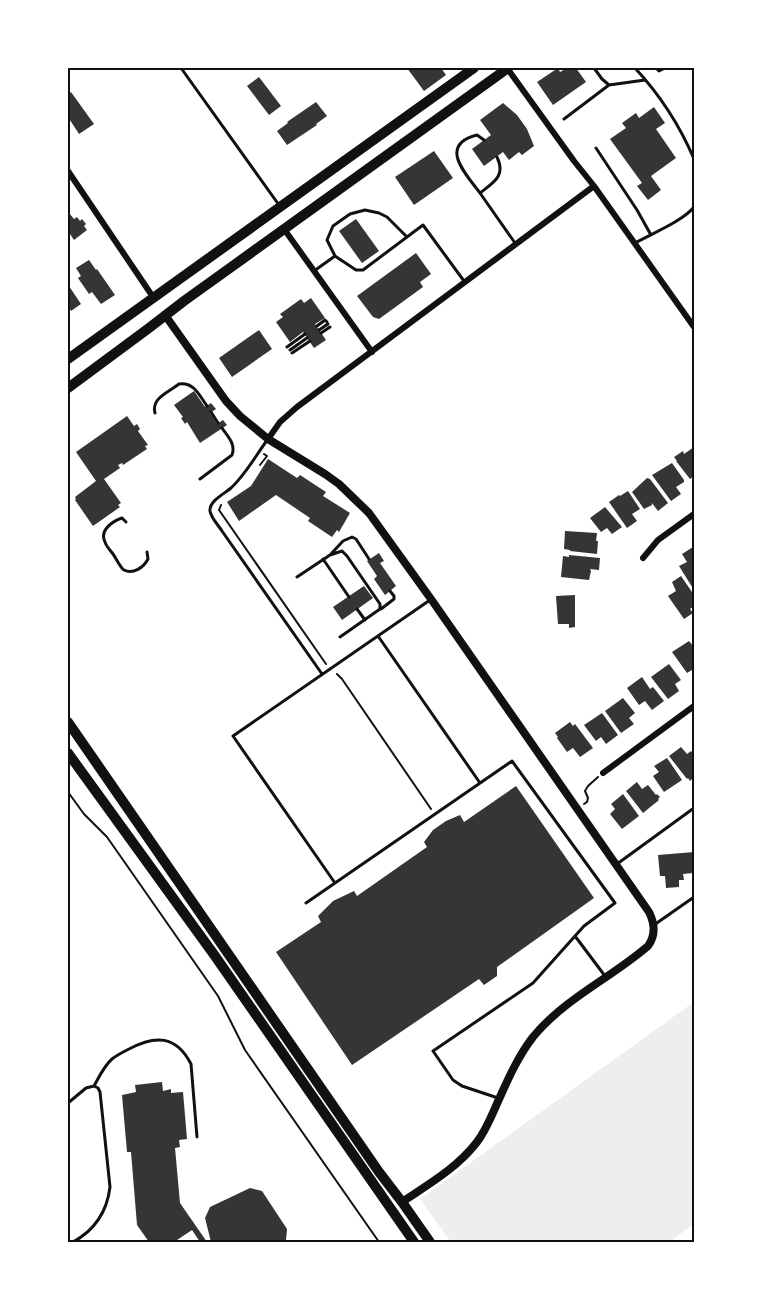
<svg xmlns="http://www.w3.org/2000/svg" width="762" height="1310" font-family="Manrope,sans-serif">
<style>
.green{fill:#eee}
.building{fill:#353535}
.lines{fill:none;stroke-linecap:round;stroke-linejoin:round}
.path{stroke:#111;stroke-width:2}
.service{stroke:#111;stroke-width:3}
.minor{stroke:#111;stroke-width:6}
.tertiary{stroke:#111;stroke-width:8}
.primary{stroke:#111;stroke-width:10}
.trunk{stroke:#111;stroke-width:10}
.neatline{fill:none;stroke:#111;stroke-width:2}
</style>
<rect width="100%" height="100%" fill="#fff"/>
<path class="green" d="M694 1002V1224L669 1242H451L420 1199Z"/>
<path class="building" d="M407 68H441L446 75 424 91Z
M558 68 560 72 567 68H576L586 82 553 105 537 82Z
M259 77 281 106 269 115 247 86Z
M71 92 94 124 79 134 68 117V95Z
M316 102 327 116 316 124 317 125 287 145 277 131 288 123 287 122Z
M503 103 517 115 527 129 534 146 522 155 519 152 509 160 503 152 484 166 472 149 491 135 480 120Z
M654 107 665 123 656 129 676 158 651 176 661 190 648 200 637 186 642 183 610 139 626 128 622 123 636 113 639 118Z
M434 151 453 178 414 205 395 177Z
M69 213 74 219 77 217 80 221 82 219 86 224 84 226 87 230 74 240 68 231V214Z
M356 219 379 251 362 263 339 231Z
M416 253 431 274 420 282 423 287 379 319 373 317 357 296Z
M89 260 96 270 97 269 115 295 101 304 92 292 89 294 78 278 81 276 76 268Z
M69 286 81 304 71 311 70 309 68 311V287Z
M311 298 325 318 315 324 326 340 314 348 303 332 290 342 276 322 283 317 280 314 301 299 304 303Z
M259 330 272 349 232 377 219 358Z
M194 391 205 407 211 403 216 409 210 413 217 424 223 420 227 425 200 443 187 422 185 424 181 418 183 417 174 405Z
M127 416 134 426 137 424 140 429 138 431 148 445 145 446 147 449 123 465 122 463 118 465 120 468 104 479 121 503 118 505 120 507 93 526 75 500 76 499 75 497 96 481 76 452Z
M694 447V476L690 479 676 461H677L674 457 683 451 684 454Z
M268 459 297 478 300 475 326 492 323 496 350 513 339 532 337 530 332 537 308 521 310 518 276 495 239 521 227 502 251 486Z
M672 463 684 480V482L676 487 681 494 671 501 652 475Z
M647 478 650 479 668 503 658 511 652 503V505L644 509 632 492Z
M628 491 640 509 632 514 637 521 627 528 609 502 619 495 620 496Z
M605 507 622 527 612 534 607 528 601 532 590 518Z
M565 531 597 533 596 541H598L597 554 570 551V550L564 549Z
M693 547 694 550V590L679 566 687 562 682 554Z
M379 553 384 561 380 563 396 586 385 595 374 579 377 576 367 561Z
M569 555 600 558 599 570 590 569 591 571 589 580 561 577 563 556 569 557Z
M681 576 694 595V606L690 609 693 613 684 619 668 596 676 591 672 582Z
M364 586 373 598 342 620 333 607Z
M575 595V627L569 628V624H558L556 596Z
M689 641 694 647V674L692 670 687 673 672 652Z
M669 664 681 680 675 684 679 691 668 699 651 677Z
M642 677 650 689 653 687 664 701 652 710 645 701 639 705 627 688Z
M623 698 635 713 629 718 634 724 621 733 605 711Z
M602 713 618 735 606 744 601 737 596 741 584 725Z
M570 722 573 726 575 724 593 748 580 757 573 748 567 752 557 738 558 737 555 733Z
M681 747 687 754 691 751 693 753 694 752V777L690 781 688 778 687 779 669 756Z
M667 758 682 780 664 792 653 776 659 772 654 766Z
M637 782 642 789 648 785 656 795 657 794 660 797 658 799 659 800 643 813 626 791Z
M516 786 594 898 497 967V976L484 985 479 979 352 1065 276 952 321 922 318 916 333 901 354 891 357 896 427 847 424 842 433 830 446 821 460 815 464 822Z
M623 794 639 816 622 829 610 814 615 809 611 804Z
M694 852V869H693V873L683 874 684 880H679V887L666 888 665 876H660L658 855Z
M162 1082 163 1091 171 1089V1093L183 1092 187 1139 179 1140 180 1147 175 1148 180 1203 207 1242H200L192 1230 174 1242H149L137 1225 131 1152H127L122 1095 136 1092 135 1085Z
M250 1188 262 1191 287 1229 286 1240 284 1242H211L205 1218 210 1207Z"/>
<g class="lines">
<path class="path" d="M260 465 267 456 264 454
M221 505 219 510 326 664
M337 674 342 679 431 809
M68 792 84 814 107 837 218 996 245 1050 379 1242
M584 804 587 802 588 798 585 791 588 786 598 777"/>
<path class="service" d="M181 68 279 205
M594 68 602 79 609 85 645 80
M635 68C659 94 680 126 694 159
M656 68 659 71 665 68
M564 119 609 85
M484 140 477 135C438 145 465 173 480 193 494 182 506 176 497 157
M596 148 637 210 651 235
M480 193 515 243
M635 243C651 234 683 221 694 207
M335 256 327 240 333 226 350 214 365 210 379 213 387 217 407 237
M314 271 335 256 356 270H363L423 225 464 281
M317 326 325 320 327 322
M319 330 328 324
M321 333 330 327
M287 347 305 334
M290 350 307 338
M292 353 310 341
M211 412 218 423
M155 413C151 398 169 392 179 384 194 382 199 395 207 406
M268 439C256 455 246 474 231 488 224 494 209 501 210 511 211 518 219 526 222 531L322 674
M200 479 232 455C236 444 228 437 222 428
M126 522 122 518C113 521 99 530 105 542 106 546 110 550 113 554 116 558 120 567 124 570 133 575 144 567 148 559L147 552
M331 554 343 541 352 537 356 539 369 559
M323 559 349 597
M297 577 330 555 342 551 347 556 380 604V609L340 637
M357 609 365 620
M381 609 394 599V596L390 591
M378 636 480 783
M617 864 694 808
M335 883 233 736 430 600
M306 903 512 761 615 903 584 926 533 983 433 1051 453 1080 462 1086 498 1098
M654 925 694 897
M575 936 605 976
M68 1103 86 1088 94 1086C99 1077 104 1066 112 1059 117 1055 123 1052 129 1049 155 1035 176 1035 191 1064L197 1137
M73 1242C95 1230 107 1212 110 1187L100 1092 98 1088 94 1086"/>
<path class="minor" d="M507 68 574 161 594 186 694 327
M68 171 153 297
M284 229 372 352
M268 439 280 422 297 407 594 186
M643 558 658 540 694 514
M603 773 694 706"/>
<path class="tertiary" d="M165 315 226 401 240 416 268 439 325 474 339 484 369 513 431 599 649 912C655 924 656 935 648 946 611 978 564 999 533 1037 519 1055 509 1077 500 1097 493 1112 487 1129 477 1142 457 1168 429 1184 402 1202"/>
<path class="primary" d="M68 722 379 1172 402 1202 430 1242
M68 753 215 956 414 1242"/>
<path class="trunk" d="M68 359 474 68
M68 388 149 328 184 301 508 68"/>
</g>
<rect width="762" height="1310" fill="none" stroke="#ffffff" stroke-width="138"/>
<rect x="69" y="69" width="624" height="1172" class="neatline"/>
</svg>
